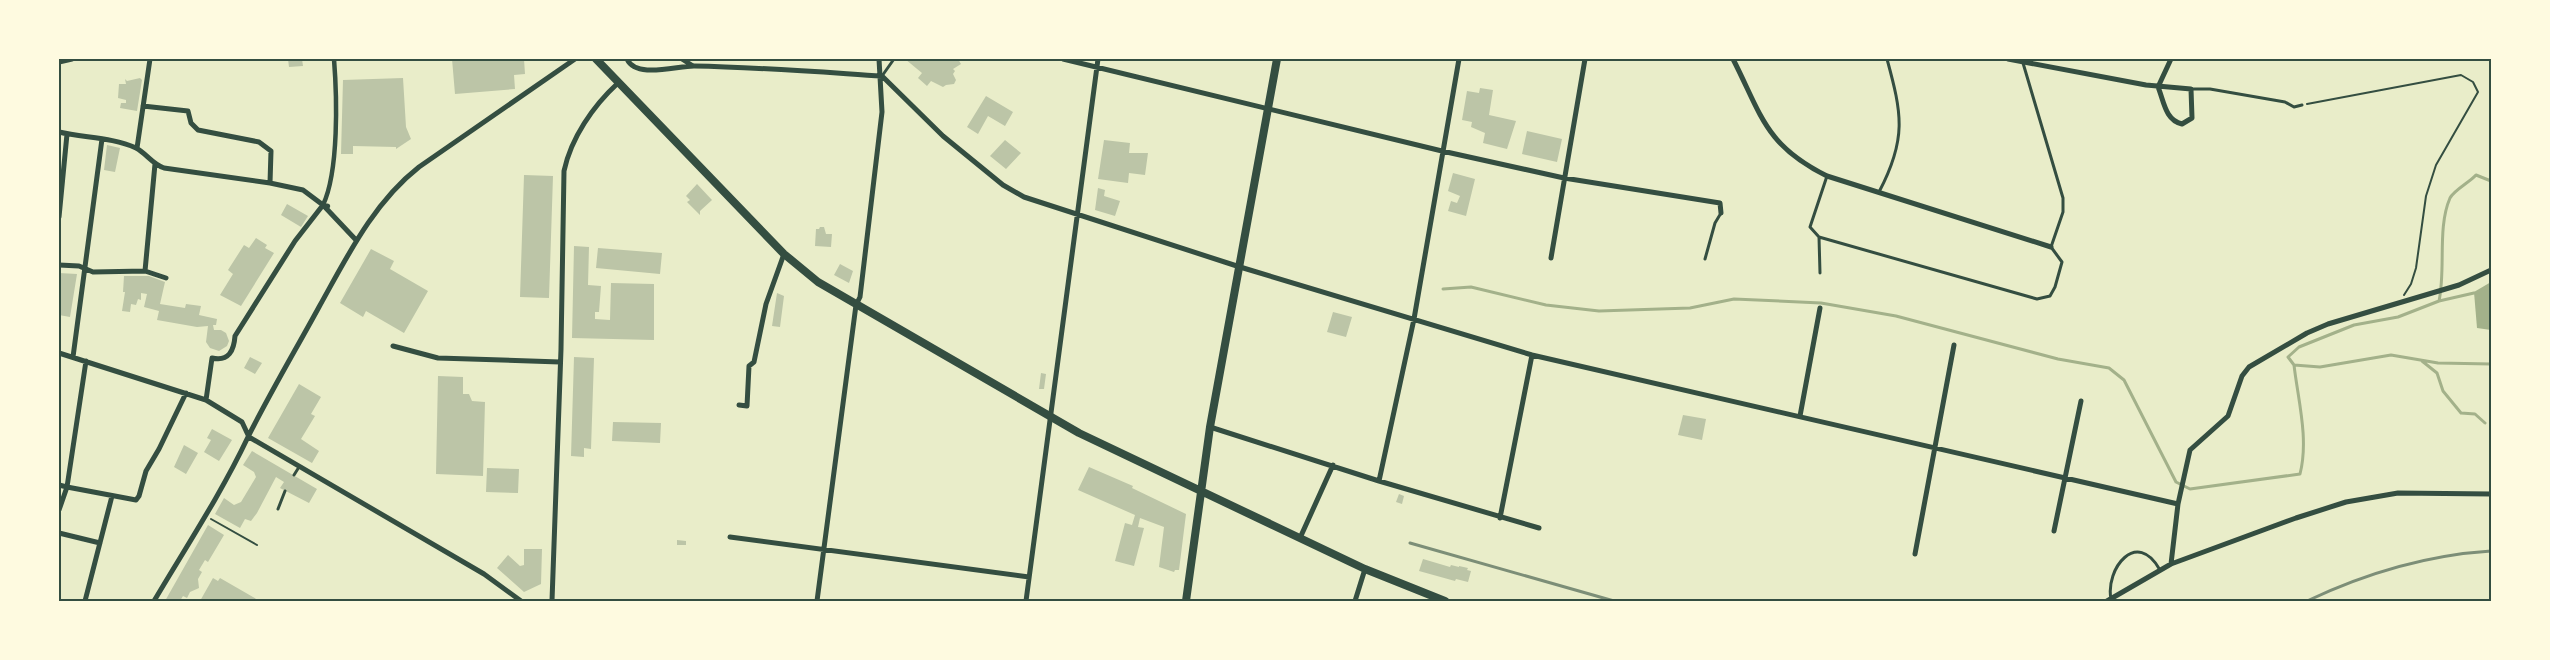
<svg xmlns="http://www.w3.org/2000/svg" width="2550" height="660" font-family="Ubuntu,sans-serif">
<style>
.water{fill:#a3b18a}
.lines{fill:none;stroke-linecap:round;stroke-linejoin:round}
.stream{stroke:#a3b18a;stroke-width:3}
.building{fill:#bcc5a7}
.path{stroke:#344e41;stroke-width:2}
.service{stroke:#344e41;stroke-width:3}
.pedestrian{stroke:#344e41;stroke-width:4.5}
.minor{stroke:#344e41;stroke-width:5}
.tertiary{stroke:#344e41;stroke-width:8}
.rail{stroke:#7c8e77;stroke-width:3}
.neatline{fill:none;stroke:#344e41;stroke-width:2}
</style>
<rect width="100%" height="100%" fill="#e9edc9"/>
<path class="water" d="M2491 282V330L2477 328 2474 292Z"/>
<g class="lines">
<path class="stream" d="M1443 289 1471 287 1546 305 1599 311 1690 308 1734 299 1821 303 1896 316 2058 359 2109 368 2124 380 2176 482 2190 489 2300 474C2309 439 2298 400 2294 365L2320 367 2391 355 2438 363 2491 364
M2439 301C2446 269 2437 228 2450 198 2454 190 2470 182 2476 175L2491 181
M2422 361 2437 373 2443 391 2461 413 2475 414 2485 423
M2294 365 2288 357 2299 347 2354 325 2398 317 2439 301 2474 293"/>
</g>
<path class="building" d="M288 59H302L303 66 289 67Z
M390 59H416V60L391 61Z
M452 59H524L525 74 514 75 515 89 455 94Z
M637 59H660V60L640 61Z
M905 59H958L961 64 953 69 955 71 953 74 956 80 954 84 946 85 943 87 931 81 927 86 918 78 922 73Z
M140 78 142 80 137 111 120 108 121 103H126V100L118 98 119 84H126L125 79 127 81Z
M403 78 406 127 411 139 396 149V147L353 146V154H341L343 80Z
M1480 88 1493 90 1489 115 1516 121 1507 149 1483 143 1485 133 1471 127 1472 122 1462 120 1467 91 1479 93Z
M986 96 1013 112 1005 126 988 116 978 134 967 127Z
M1527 131 1562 139 1557 162 1522 154Z
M1005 140 1021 153 1006 169 990 156Z
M1104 140 1130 143 1129 153H1148L1145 175 1129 173 1128 183 1098 179Z
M107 145 120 148 115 172 104 170Z
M1453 173 1475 179 1466 216 1448 211 1451 201 1457 203 1460 196 1448 191Z
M524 175 553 176 549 298 520 297Z
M697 184 712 200 700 211V215L687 202 690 200 686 196Z
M1098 188 1105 190 1104 196 1120 201 1115 216 1095 210Z
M287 204 308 216 301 227 281 215Z
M820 227H824L826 234H832L831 247 815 246 816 229H819Z
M256 238 267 245 265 248 274 253 241 306 220 295 233 274 228 270 244 245 249 248Z
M574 246 589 247 588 285 601 286 599 312H595V319L610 320 611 283 654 284V340L572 338Z
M598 248 662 253 660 274 596 268Z
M371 249 394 261 390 269 428 291 404 333 366 311 363 317 340 303Z
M840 264 853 271 849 283 834 275Z
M59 273 77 274 70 317 59 315Z
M124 276H149L165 282 160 304 185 308 186 304 201 306 199 315 217 319 216 325H213L214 330H221L226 333 229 341 227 346 219 351 210 348 206 342 208 326 197 327 157 320 159 311 144 307 147 294 141 293V300L138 299 136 305 131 304 130 312 122 311 125 292H123Z
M777 293 784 296 780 327 772 326Z
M1333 312 1352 317 1346 337 1327 332Z
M250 357 262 363 255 374 244 368Z
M574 357 594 358 591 449 584 448V457L571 456Z
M1041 373 1046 374 1044 389H1039Z
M438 376 463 377V394H469L472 401 485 402 483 476 436 474Z
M299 384 321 397 311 414 315 416 301 439 319 451 312 463 268 438Z
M1683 415 1706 419 1702 440 1678 435Z
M613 422 661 423 660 443 612 441Z
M212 429 232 440 219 461 204 452 211 440 207 438Z
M184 445 198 453 186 474 174 467Z
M252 451 317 489 309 503 280 488 284 482 276 477 257 513 251 521 245 519 240 528 215 514 224 498 234 505 241 502 256 477 254 472 243 465Z
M1089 467 1133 486 1132 488 1186 514 1179 570H1175L1174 572 1159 567 1164 527 1140 518 1138 527 1144 528 1134 566 1115 561 1125 523 1132 525 1135 515 1078 490Z
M487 468 519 469 518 493 486 492Z
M1399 494 1404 496 1402 504 1396 502Z
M208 525 224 535 208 562 205 560 199 570 202 572 198 579 199 588 190 592 187 598 183 596 180 601H165Z
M677 540 686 541V545H677Z
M524 549H542L541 584 524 592 497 568 508 555 520 566 524 565Z
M1423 559 1450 567 1451 565 1459 567V566L1468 568 1467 570 1471 571 1468 582 1456 579 1455 581 1419 571Z
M213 578 218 581 220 578 258 600 200 601Z"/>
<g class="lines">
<path class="path" d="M2307 104 2461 75 2473 82 2478 92 2436 165 2426 196 2416 268 2411 284 2404 295
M211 519 257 545"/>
<path class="service" d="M882 76 894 59
M2191 89H2210L2285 102 2294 107 2302 105
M1827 176 1810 227 1819 237 2037 299 2050 296 2055 287 2062 262 2051 247 2063 212V198L2023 63
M1879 192C1907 139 1902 114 1887 59
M1819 237 1820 273
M1705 259 1715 223 1721 213
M294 475 299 467
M278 509 285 491
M2111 599C2105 569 2137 528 2160 570"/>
<path class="pedestrian" d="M328 206 323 205C339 171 337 97 334 59"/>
<path class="minor" d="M627 59C636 79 676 66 694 66 757 67 820 72 882 76
M682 59 693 66
M1063 59 1442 151 1564 178 1720 203 1721 213
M1733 59C1762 116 1765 145 1827 176L2051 247
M2008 59 2146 85 2191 89 2192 118 2182 124C2165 120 2164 101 2158 87
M59 62 72 59
M882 76 943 136 1003 185 1024 197 1240 267 1532 355 2178 504 2171 564
M2158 87 2171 59
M143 106 188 111 191 123 198 130 259 142 271 151 270 183
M59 132C84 138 112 137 136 148 146 153 152 164 164 168L270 183 303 190 323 205 356 240
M137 148 150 59
M59 217 67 134
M1551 258 1585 59
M59 265 79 266 93 272 145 271 166 278
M145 271 155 164
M393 346 438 358 560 362
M59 353 206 400 242 422 249 437
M73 357 102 139
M86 361 67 487 136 500 139 496 146 471 159 449 186 393
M206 400 212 358C229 362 234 350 235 336L295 241 323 205
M739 405 747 406 749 366 754 362 766 304 784 254
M1800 416 1820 308
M1210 427 1379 481 1539 528
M249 437 484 574 521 601
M1379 481 1414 319 1459 59
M59 485 67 487 59 510
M2178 504 2190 450 2228 416 2242 376 2249 367 2307 333 2328 324 2459 285 2491 270
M1500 518 1532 355
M2054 531 2081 401
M59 533 100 543
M730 537 1029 577
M1300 538 1333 465
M1915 554 1954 345
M85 601 112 496
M154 601C186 547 221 494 248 437 270 393 295 351 319 307 347 257 373 203 419 167L575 59
M552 601 561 349 564 171C571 138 593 106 618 83
M817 601 856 305 860 297 882 112 879 59
M1026 601 1098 59
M1355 601 1365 569
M2107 601 2171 564 2296 518 2346 502 2398 493 2491 494"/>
<path class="tertiary" d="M596 59 784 254 818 282 1079 433 1365 569 1445 601
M1186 601 1210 427 1277 59"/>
<path class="rail" d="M1410 543 1614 601
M2307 601C2364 574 2428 555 2491 551"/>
</g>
<rect width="2550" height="660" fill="none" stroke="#fefae0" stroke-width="120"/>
<rect x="60" y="60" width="2430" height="540" class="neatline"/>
</svg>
